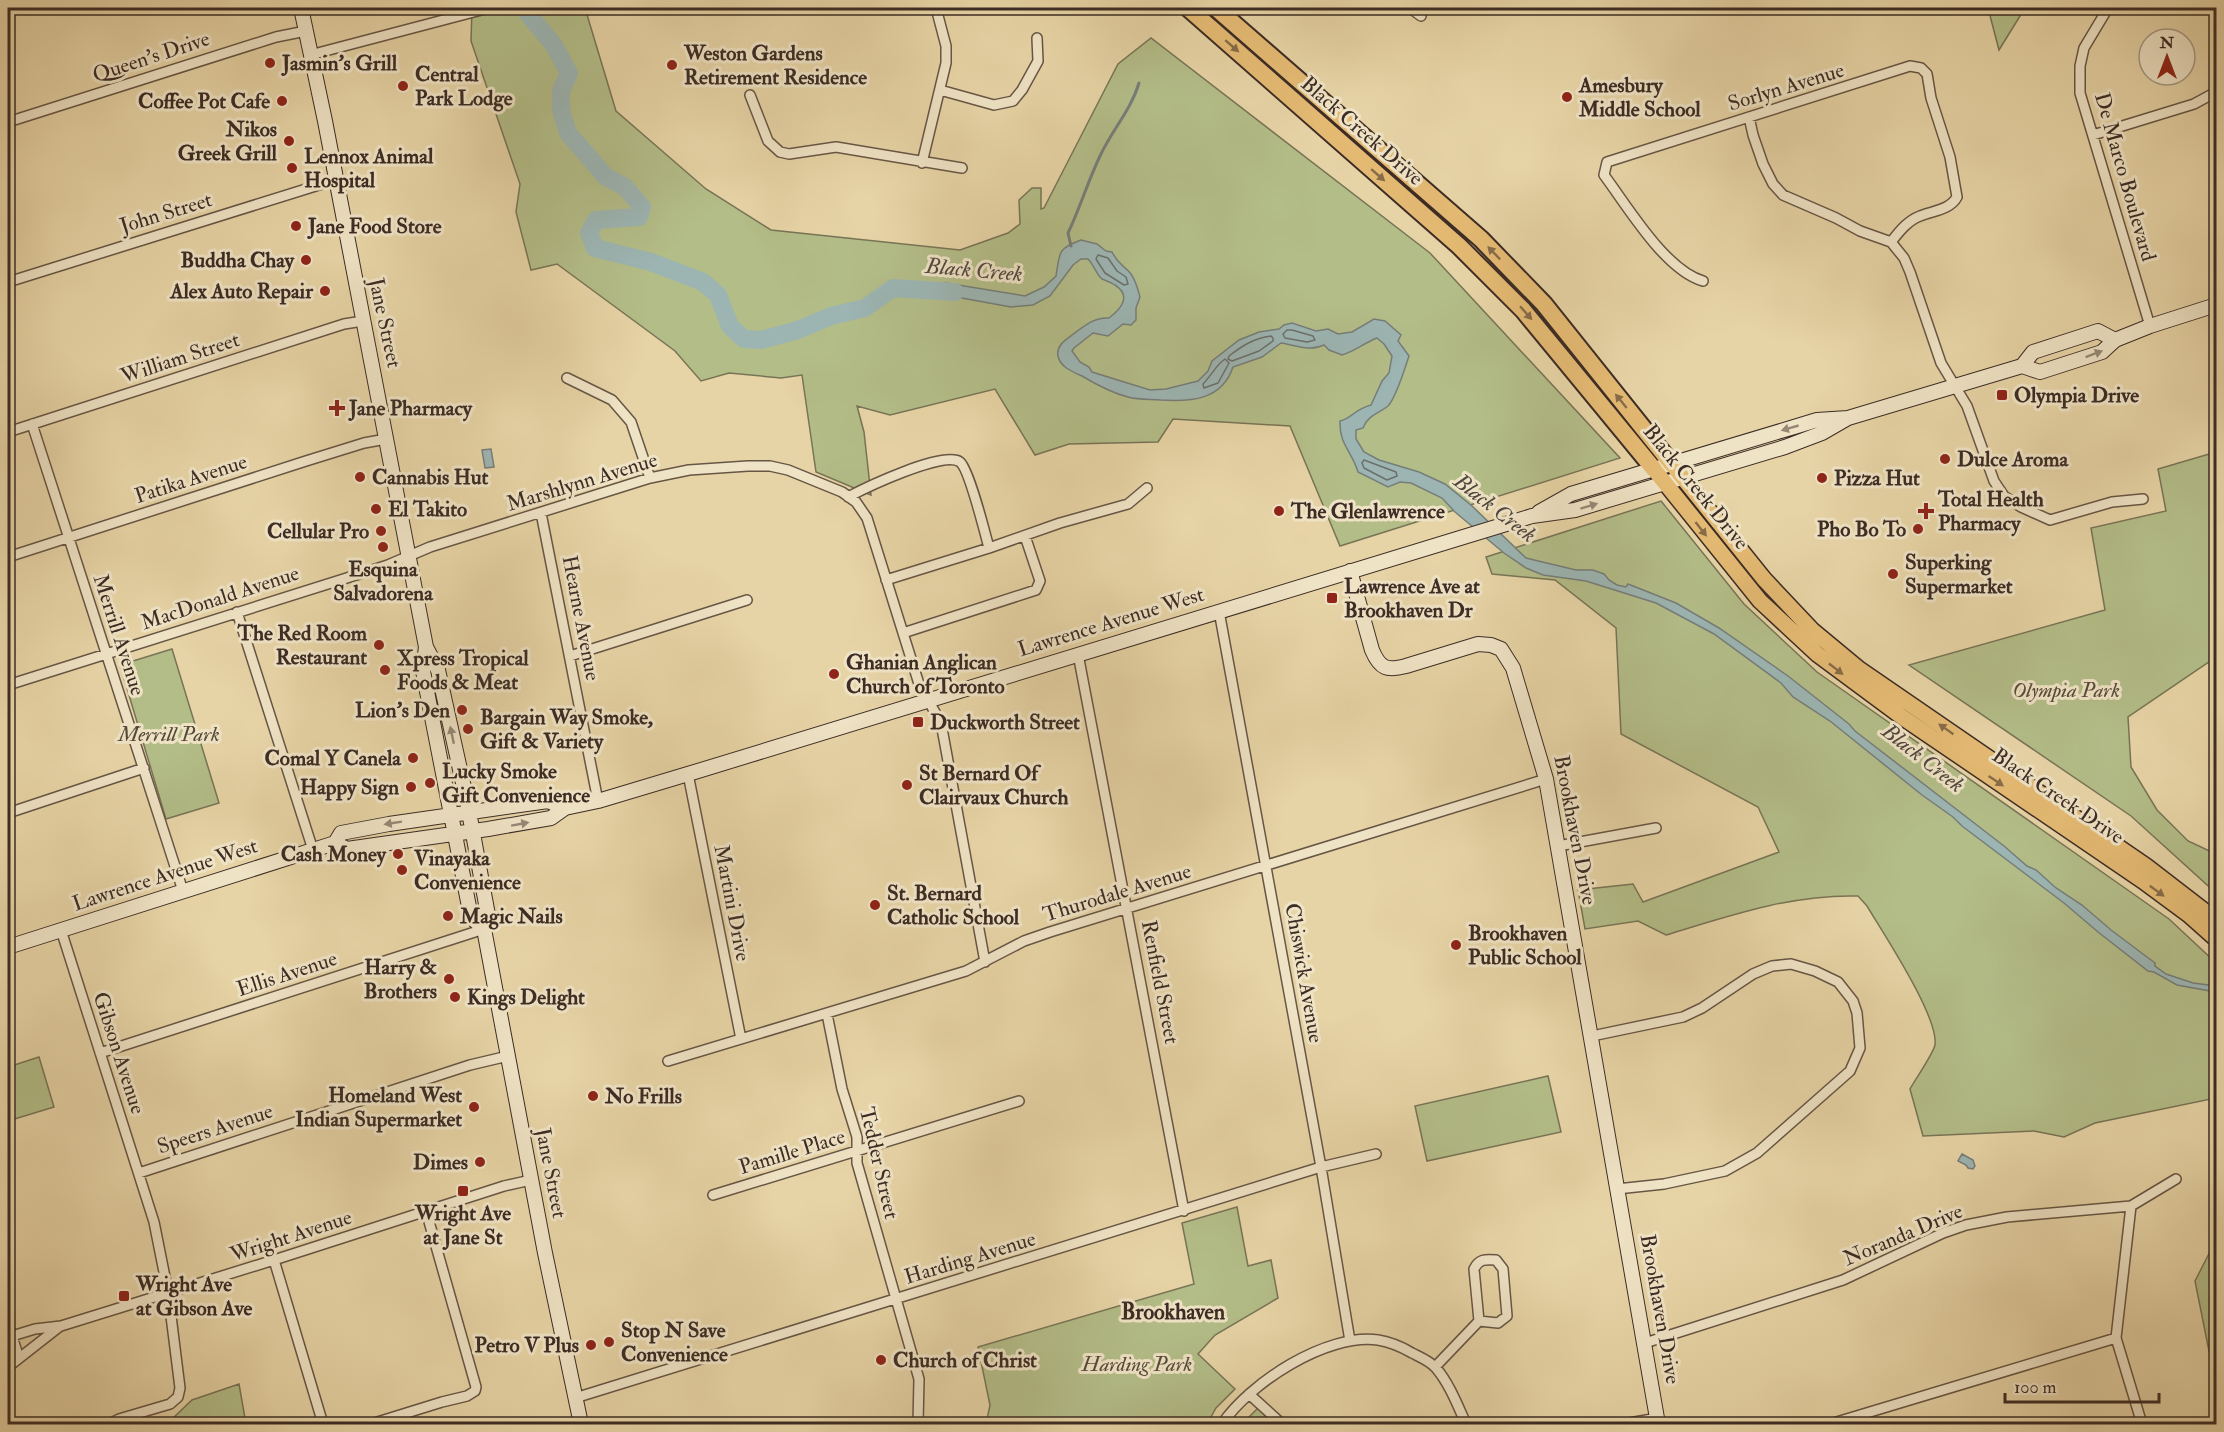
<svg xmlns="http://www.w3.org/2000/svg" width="2224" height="1432" font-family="'IM FELL Double Pica',serif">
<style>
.green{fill:#b3bd88;stroke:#787456;stroke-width:1.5}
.water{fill:#9cb5b3;stroke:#767e7a;stroke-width:1.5}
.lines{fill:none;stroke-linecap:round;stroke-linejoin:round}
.shore{stroke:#6c706c;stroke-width:1.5}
.stream{stroke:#767e7a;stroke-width:3}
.river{stroke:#9cb5b3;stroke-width:18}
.street-casing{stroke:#675645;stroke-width:12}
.secondary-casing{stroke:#3c2c25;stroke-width:16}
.primary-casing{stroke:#3c2c25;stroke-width:18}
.highway-casing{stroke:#3c2c25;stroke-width:20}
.street{stroke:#efe3c5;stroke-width:9}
.secondary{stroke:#efe3c5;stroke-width:14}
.primary{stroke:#e4ba73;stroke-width:15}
.highway{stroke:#e4ba73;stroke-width:16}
.oneway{fill:#886c48}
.oneway2{fill:#968875}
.poi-dot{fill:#8f2418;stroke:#efe3c5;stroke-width:2}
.labels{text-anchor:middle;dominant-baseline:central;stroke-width:6;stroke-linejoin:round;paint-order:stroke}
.poi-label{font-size:21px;font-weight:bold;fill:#3c2c25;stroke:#efe3c5;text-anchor:start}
.street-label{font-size:21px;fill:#3c2c25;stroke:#efe3c5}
.park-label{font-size:21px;font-style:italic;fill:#544939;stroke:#efe3c5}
.water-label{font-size:22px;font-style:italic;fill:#4f4741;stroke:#efe3c5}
.neighbourhood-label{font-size:22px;font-weight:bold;fill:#3c2c25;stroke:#efe3c5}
</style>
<rect width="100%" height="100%" fill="#e7d4a6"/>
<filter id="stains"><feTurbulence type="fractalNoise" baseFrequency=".00333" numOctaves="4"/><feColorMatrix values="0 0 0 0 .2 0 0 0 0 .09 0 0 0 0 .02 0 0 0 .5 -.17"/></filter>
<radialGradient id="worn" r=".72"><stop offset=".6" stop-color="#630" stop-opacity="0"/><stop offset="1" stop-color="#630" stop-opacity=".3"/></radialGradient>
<path class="green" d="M472 8H585L616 111 706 189 771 230 960 250 1008 233 1020 224 1019 200 1032 188H1041V209L1044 208 1118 64 1151 38 1430 253 1620 458 1340 546 1290 426 1173 419 1158 442 1069 444 1035 455 995 389 890 415 857 406 864 432 871 495 816 472 802 375 781 378 729 373 701 381 675 351 557 264 531 270 516 212 520 184 471 41Z
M1988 8H2025L1999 50Z
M2216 452V657L2128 717 2131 767 2157 810 2188 841 2216 854V893L2131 816 1909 665 2105 610 2091 528 2166 511 2158 469Z
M1661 501 1744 604 1817 672 2169 919 2215 962 2216 964V1098L2095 1123 2064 1137 2034 1131 1923 1136 1910 1089C1915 1080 1933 1054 1935 1045 1939 1017 1883 933 1867 906L1858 896C1792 894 1728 916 1666 935L1638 921 1585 929 1578 890 1633 884 1643 902 1779 852 1758 807 1621 734 1616 628 1555 580 1492 574 1486 557Z
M172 649 219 803 166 819 120 665Z
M39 1057 54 1107 8 1121V1067Z
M1548 1076 1561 1132 1427 1161 1415 1106Z
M1237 1207 1248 1266 1271 1260 1278 1298 1215 1335 1198 1354 1235 1389 1216 1408 1207 1424H986L990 1405 978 1347 1194 1284 1182 1223Z
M2216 1240V1367L2211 1361 2195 1281Z
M239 1384 246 1424H172L171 1420 192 1400Z
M1261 1405 1280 1424H1242Z"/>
<path class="water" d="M1081 240 1097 244 1106 251 1112 252C1119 266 1124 265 1131 274 1136 281 1138 290 1140 297L1136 308V320L1131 325 1123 324 1108 336 1093 333 1074 348 1072 351 1080 362 1089 367 1092 372 1150 390 1166 389 1198 381 1208 371 1212 361 1239 340 1259 332 1279 329 1284 325 1292 323 1316 331 1328 329 1338 334 1352 332 1374 319 1385 321 1401 335 1398 341 1409 356C1405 368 1396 398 1388 406 1378 414 1368 415 1363 428L1356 430V439L1364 452 1379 460 1419 472 1445 484 1472 506 1526 558 1576 570H1593L1604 574 1609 580 1617 585 1626 587 1628 584 1676 603 1719 628 1788 676 1849 724 1855 731 2004 846 2027 866 2036 870 2056 888 2082 905 2111 930 2155 963V966L2166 974 2193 983 2216 986V992L2177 985 2154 972 2148 971 2098 932 2064 903 1962 826 1953 817 1922 795 1830 721 1793 697 1781 683 1714 634 1656 603 1586 581 1543 575 1526 568 1504 553 1455 512 1442 498 1411 483 1400 482 1388 487 1358 472C1352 451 1339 445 1340 421 1352 418 1355 409 1371 405L1382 381 1389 373 1392 356 1384 344 1377 338C1364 343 1355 351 1342 355L1329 350 1324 345C1310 352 1295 345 1281 343L1262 357 1233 367C1222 400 1191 402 1161 400 1150 399 1139 400 1128 397 1112 393 1097 385 1082 376 1073 372 1060 367 1058 356 1056 346 1065 340 1072 335 1084 326 1094 317 1109 318 1121 309 1132 296 1115 285 1111 282 1106 281 1102 279 1096 274 1094 265 1088 259H1081L1073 265 1050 296 1033 305 1011 307 956 297H932V284L946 283 1025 296 1044 287 1056 276C1060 252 1057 249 1081 240Z
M491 449 494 467 485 468 482 450Z
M1962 1154 1973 1160 1975 1166 1973 1169 1968 1168 1966 1165 1958 1161Z"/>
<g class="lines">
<path class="shore" d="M1098 255 1108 258 1117 271 1126 277 1128 284 1124 285 1105 273 1096 259Z
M1287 330H1292L1313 336 1315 340 1307 342 1285 338 1283 334Z
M1271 336 1273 338V341L1259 351 1232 361 1228 359 1229 356C1242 346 1254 338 1271 336Z
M1225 359 1229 363 1218 383 1204 388 1203 384C1211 376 1216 365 1225 359Z
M1364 460 1396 472 1397 476 1387 480 1364 468 1362 463Z"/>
<path class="stream" d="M1071 246 1068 233C1080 208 1088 181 1100 156 1112 130 1131 110 1139 83"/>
<path class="river" d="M525 8 528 14 553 44 569 73 561 91V110L568 133 606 177 625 187 642 207 639 217 596 220 589 233 595 248 651 262 703 282 718 295 730 326 744 339 761 340 798 330 831 316 865 308 893 288 955 292"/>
<defs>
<path id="street" d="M1410 8 1421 16
M2108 8 2084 48 2080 66V93L2150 326
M310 55 489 8
M940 90 994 105 1013 101 1022 90 1038 61 1037 38
M750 95 768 141 780 152 789 154 836 147 962 168
M1749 117 1753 135 1763 164 1773 184 1783 195 1836 218 1860 231 1891 242 1904 258 1910 272 1941 363 1967 406 1994 481 2004 496 2021 507 2050 520 2112 502 2143 499
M8 122 276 37 306 31
M2093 135 2194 104 2216 92
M922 163 946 63V46L936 8
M1703 281C1665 270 1628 207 1604 175L1607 162 1910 66 1921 68 1927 74 1931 98 1950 157 1957 197C1950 210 1932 211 1920 216 1907 221 1899 232 1891 242
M8 282 335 180
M567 378 612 400 631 422 650 478
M32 424 183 891
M8 432 344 324 363 321
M848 497C865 488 944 450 960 462 969 469 985 533 989 548
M541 513 598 801
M8 557 306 461 364 443 386 439
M886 580 989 548 1060 523 1128 504 1147 488
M1219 611 1321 1167 1350 1341
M237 612 313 850
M903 633 1036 590 1040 581 1025 536
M1078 654 1184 1211
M570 656 747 600
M8 685 388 565 430 547 650 478 689 470 748 466H770L788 470 842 492 856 502 867 518 919 684 941 723 985 962
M688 774 741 1039
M8 813 144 768
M1558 846 1656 828
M61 930 154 1222 168 1292 180 1388 178 1397 170 1404 119 1419 109 1424
M827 1014 842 1089 857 1137V1163L919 1379 918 1424
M1592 1036 1683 1017 1702 1008 1753 974 1772 966 1791 964 1815 971 1838 982 1853 1001 1857 1013 1860 1048 1850 1071 1757 1153 1725 1171 1664 1184 1617 1189
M100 1053 484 929
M668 1061 966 971 1024 941 1050 932 1546 779
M139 1173 470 1065 508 1056
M713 1195 1019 1101
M2131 1206 2116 1338 2142 1424
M274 1260 323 1424
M8 1324 19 1358
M12 1336 35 1329 61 1326 274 1260 504 1186 531 1180
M1645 1343 1843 1280 1943 1233 1966 1225 2007 1217 2131 1206 2176 1179
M8 1367 59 1327
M1435 1367 1479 1321 1474 1269C1479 1259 1485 1259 1496 1260L1503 1269 1507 1316 1498 1323 1479 1321
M1249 1394 1282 1424
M575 1398 1321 1167 1376 1154
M371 1424 442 1402 467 1396 475 1391 476 1387 426 1211
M1222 1424C1250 1383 1326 1333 1378 1340 1390 1342 1402 1347 1412 1353 1420 1357 1430 1361 1436 1368 1449 1383 1458 1406 1466 1424
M1623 1424 1658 1418
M1830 1424 2116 1338"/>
<path id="secondary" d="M301 8 325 121 426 647 438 670 467 801 488 915 484 929 545 1253 581 1424
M2022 366 2033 352 2098 331 2115 340
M1539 512 1571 494 1794 427 1817 420 1848 418 2022 366 2040 372 2102 352 2115 340 2150 326 2216 305
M1350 571 1372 650C1380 669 1387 671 1406 666L1478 644 1491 645 1501 649 1513 668 1546 779 1658 1424
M426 647 423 671 471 917 484 929
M335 843 347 849 488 829 551 818 565 808 598 801 688 774 1506 524 1532 516 1575 510 1785 447 1822 433 1848 418
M8 947 335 843 341 833 389 824 548 801 565 808"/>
<path id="primary" d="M1671 463 1764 579 1812 630 1859 669 2146 866 2216 920
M1653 468 1760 601 1817 654 1902 717 2143 881 2189 915 2216 939"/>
<path id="highway" d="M1188 8 1459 246 1523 310 1653 468
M1216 8 1481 239 1544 304 1671 463"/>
</defs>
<use href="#street" class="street-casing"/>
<use href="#secondary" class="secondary-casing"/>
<use href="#primary" class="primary-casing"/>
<use href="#highway" class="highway-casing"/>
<use href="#street" class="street"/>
<use href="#secondary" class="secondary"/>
<use href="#primary" class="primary"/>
<use href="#highway" class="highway"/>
</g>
<defs><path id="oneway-solid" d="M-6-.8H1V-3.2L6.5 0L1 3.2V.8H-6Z" transform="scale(1.5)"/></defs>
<g class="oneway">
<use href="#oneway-solid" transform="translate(1232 46) rotate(41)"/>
<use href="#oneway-solid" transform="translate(1378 175) rotate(41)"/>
<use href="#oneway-solid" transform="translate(1494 253) rotate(-134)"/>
<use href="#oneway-solid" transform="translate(1526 313) rotate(49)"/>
<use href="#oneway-solid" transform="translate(1621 401) rotate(-129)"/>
<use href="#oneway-solid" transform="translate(1701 529) rotate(52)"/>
<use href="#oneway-solid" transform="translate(1836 669) rotate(38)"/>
<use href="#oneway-solid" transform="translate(1946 729) rotate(-145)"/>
<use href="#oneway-solid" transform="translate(1996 781) rotate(34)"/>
<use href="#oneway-solid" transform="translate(2157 891) rotate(36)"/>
</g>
<g class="oneway2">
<use href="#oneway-solid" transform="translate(2094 354) rotate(-21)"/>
<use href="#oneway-solid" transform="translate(1790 428) rotate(164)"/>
<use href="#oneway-solid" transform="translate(1589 506) rotate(-17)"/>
<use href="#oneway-solid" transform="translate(452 735) rotate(-102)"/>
<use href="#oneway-solid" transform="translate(393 823) rotate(171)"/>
<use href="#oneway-solid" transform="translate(520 824) rotate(-10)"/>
</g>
<g class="poi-dot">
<circle cx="270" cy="63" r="6"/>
<circle cx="672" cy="65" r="6"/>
<circle cx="403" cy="86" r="6"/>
<circle cx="1567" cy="97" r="6"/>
<circle cx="282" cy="101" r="6"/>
<circle cx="289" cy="141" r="6"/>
<circle cx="292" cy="168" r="6"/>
<circle cx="296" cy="226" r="6"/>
<circle cx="306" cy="260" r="6"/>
<circle cx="325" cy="291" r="6"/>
<rect x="1996" y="389" width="12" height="12" rx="3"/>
<path d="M334 399h6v6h6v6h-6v6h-6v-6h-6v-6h6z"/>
<circle cx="1945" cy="459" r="6"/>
<circle cx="360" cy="477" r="6"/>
<circle cx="1822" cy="478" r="6"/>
<circle cx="376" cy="509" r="6"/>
<circle cx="1279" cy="511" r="6"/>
<path d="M1923 502h6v6h6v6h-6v6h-6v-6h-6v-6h6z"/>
<circle cx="1918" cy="529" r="6"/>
<circle cx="381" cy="531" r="6"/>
<circle cx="383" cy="547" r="6"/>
<circle cx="1893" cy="574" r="6"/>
<rect x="1326" y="592" width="12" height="12" rx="3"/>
<circle cx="379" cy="645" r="6"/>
<circle cx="385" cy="670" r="6"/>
<circle cx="834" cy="674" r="6"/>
<circle cx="462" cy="710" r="6"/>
<rect x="912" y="716" width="12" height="12" rx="3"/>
<circle cx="468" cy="729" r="6"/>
<circle cx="413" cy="758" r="6"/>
<circle cx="430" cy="783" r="6"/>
<circle cx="907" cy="785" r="6"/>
<circle cx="411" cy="787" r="6"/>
<circle cx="398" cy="854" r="6"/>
<circle cx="402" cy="870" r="6"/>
<circle cx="875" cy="905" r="6"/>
<circle cx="448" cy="916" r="6"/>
<circle cx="1456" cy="945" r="6"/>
<circle cx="449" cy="979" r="6"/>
<circle cx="455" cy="997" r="6"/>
<circle cx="593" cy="1096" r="6"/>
<circle cx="474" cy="1107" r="6"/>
<circle cx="480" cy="1162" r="6"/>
<rect x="457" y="1185" width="12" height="12" rx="3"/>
<rect x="118" y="1290" width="12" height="12" rx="3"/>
<circle cx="609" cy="1342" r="6"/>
<circle cx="591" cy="1345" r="6"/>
<circle cx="881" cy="1360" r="6"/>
</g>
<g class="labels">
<g class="poi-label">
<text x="684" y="53">Weston Gardens<tspan x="684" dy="24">Retirement Residence</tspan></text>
<text x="282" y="63">Jasmin's Grill</text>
<text x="415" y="74">Central<tspan x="415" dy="24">Park Lodge</tspan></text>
<text x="1579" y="85">Amesbury<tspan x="1579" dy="24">Middle School</tspan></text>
<text x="270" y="101" text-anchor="end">Coffee Pot Cafe</text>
<text x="277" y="129" text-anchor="end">Nikos<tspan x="277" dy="24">Greek Grill</tspan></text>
<text x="304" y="156">Lennox Animal<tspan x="304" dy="24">Hospital</tspan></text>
<text x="308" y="226">Jane Food Store</text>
<text x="294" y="260" text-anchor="end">Buddha Chay</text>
<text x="313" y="291" text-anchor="end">Alex Auto Repair</text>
<text x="2014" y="395">Olympia Drive</text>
<text x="349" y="408">Jane Pharmacy</text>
<text x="1957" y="459">Dulce Aroma</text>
<text x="372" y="477">Cannabis Hut</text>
<text x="1834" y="478">Pizza Hut</text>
<text x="1938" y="499">Total Health<tspan x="1938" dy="24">Pharmacy</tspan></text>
<text x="388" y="509">El Takito</text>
<text x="1291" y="511">The Glenlawrence</text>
<text x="1906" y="529" text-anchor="end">Pho Bo To</text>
<text x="369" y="531" text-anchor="end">Cellular Pro</text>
<text x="1905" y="562">Superking<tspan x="1905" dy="24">Supermarket</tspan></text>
<text x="383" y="569" text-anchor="middle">Esquina<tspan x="383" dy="24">Salvadorena</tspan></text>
<text x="1344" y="586">Lawrence Ave at<tspan x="1344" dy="24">Brookhaven Dr</tspan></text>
<text x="367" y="633" text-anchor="end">The Red Room<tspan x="367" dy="24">Restaurant</tspan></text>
<text x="397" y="658">Xpress Tropical<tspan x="397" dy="24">Foods &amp; Meat</tspan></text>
<text x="846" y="662">Ghanian Anglican<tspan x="846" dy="24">Church of Toronto</tspan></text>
<text x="450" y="710" text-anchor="end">Lion's Den</text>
<text x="480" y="717">Bargain Way Smoke,<tspan x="480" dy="24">Gift &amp; Variety</tspan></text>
<text x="930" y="722">Duckworth Street</text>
<text x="401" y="758" text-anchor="end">Comal Y Canela</text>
<text x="442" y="771">Lucky Smoke<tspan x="442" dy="24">Gift Convenience</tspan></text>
<text x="919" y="773">St Bernard Of<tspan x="919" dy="24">Clairvaux Church</tspan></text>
<text x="399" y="787" text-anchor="end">Happy Sign</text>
<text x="386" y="854" text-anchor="end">Cash Money</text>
<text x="414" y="858">Vinayaka<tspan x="414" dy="24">Convenience</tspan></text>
<text x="887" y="893">St. Bernard<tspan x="887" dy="24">Catholic School</tspan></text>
<text x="460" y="916">Magic Nails</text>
<text x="1468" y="933">Brookhaven<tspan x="1468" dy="24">Public School</tspan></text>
<text x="437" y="967" text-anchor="end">Harry &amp;<tspan x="437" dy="24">Brothers</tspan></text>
<text x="467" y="997">Kings Delight</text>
<text x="462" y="1095" text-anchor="end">Homeland West<tspan x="462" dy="24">Indian Supermarket</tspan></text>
<text x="605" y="1096">No Frills</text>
<text x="468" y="1162" text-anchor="end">Dimes</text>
<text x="463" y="1213" text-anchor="middle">Wright Ave<tspan x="463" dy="24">at Jane St</tspan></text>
<text x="136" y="1284">Wright Ave<tspan x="136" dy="24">at Gibson Ave</tspan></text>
<text x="621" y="1330">Stop N Save<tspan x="621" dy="24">Convenience</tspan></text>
<text x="579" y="1345" text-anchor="end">Petro V Plus</text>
<text x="893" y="1360">Church of Christ</text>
</g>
<g class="street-label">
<text transform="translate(151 57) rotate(-18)">Queen's Drive</text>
<text transform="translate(1786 87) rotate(-17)">Sorlyn Avenue</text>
<text transform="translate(1362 131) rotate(41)">Black Creek Drive</text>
<text transform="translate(2125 177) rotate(74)">De Marco Boulevard</text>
<text transform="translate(166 213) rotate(-17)">John Street</text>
<text transform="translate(385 323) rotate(78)">Jane Street</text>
<text transform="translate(180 358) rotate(-18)">William Street</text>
<text transform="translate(191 479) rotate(-18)">Patika Avenue</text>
<text transform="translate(582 482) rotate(-17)">Marshlynn Avenue</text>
<text transform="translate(1696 487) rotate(51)">Black Creek Drive</text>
<text transform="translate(220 598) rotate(-18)">MacDonald Avenue</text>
<text transform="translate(581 618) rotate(79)">Hearne Avenue</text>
<text transform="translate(1111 622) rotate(-17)">Lawrence Avenue West</text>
<text transform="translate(119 635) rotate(72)">Merrill Avenue</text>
<text transform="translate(2058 796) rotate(34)">Black Creek Drive</text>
<text transform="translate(1575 830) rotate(79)">Brookhaven Drive</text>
<text transform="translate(165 875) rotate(-18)">Lawrence Avenue West</text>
<text transform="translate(1117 893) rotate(-17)">Thurodale Avenue</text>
<text transform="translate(732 903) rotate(79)">Martini Drive</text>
<text transform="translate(1304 973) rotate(80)">Chiswick Avenue</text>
<text transform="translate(287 974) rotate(-18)">Ellis Avenue</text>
<text transform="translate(1160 982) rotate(79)">Renfield Street</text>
<text transform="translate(119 1053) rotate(72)">Gibson Avenue</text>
<text transform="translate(215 1129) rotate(-18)">Speers Avenue</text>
<text transform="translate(792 1152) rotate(-17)">Pamille Place</text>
<text transform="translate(879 1163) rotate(77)">Tedder Street</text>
<text transform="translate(551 1173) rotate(79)">Jane Street</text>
<text transform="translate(1903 1235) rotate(-23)">Noranda Drive</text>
<text transform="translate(291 1236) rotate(-18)">Wright Avenue</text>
<text transform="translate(970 1258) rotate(-17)">Harding Avenue</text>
<text transform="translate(1660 1309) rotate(80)">Brookhaven Drive</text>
</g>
<g class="park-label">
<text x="2066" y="690">Olympia Park</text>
<text x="169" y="734">Merrill Park</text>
<text x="1137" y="1364">Harding Park</text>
</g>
<g class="water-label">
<text transform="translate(974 270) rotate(5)">Black Creek</text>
<text transform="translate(1495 508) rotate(38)">Black Creek</text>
<text transform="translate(1923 758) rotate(38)">Black Creek</text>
</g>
<g class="neighbourhood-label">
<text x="1173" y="1312">Brookhaven</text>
</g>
</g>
<rect width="2224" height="1432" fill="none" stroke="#e7d4a6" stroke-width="30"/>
<rect x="9" y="9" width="2206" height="1414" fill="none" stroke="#3c2c25" stroke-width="3"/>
<rect x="15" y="15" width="2194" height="1402" fill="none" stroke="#3c2c25" stroke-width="1.5"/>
<g transform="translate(2167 57)"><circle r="28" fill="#efe3c5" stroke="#a79a85" stroke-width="1.5"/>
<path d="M0-4.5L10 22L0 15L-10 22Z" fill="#8f2418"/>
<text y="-9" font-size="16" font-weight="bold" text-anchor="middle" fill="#3c2c25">N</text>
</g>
<path d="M2005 1393v9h154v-9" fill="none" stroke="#3c2c25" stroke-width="3"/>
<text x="2014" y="1393" font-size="18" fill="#3c2c25" stroke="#efe3c5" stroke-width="4.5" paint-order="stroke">100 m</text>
<rect width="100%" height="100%" filter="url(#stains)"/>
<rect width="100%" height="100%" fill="url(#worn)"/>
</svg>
